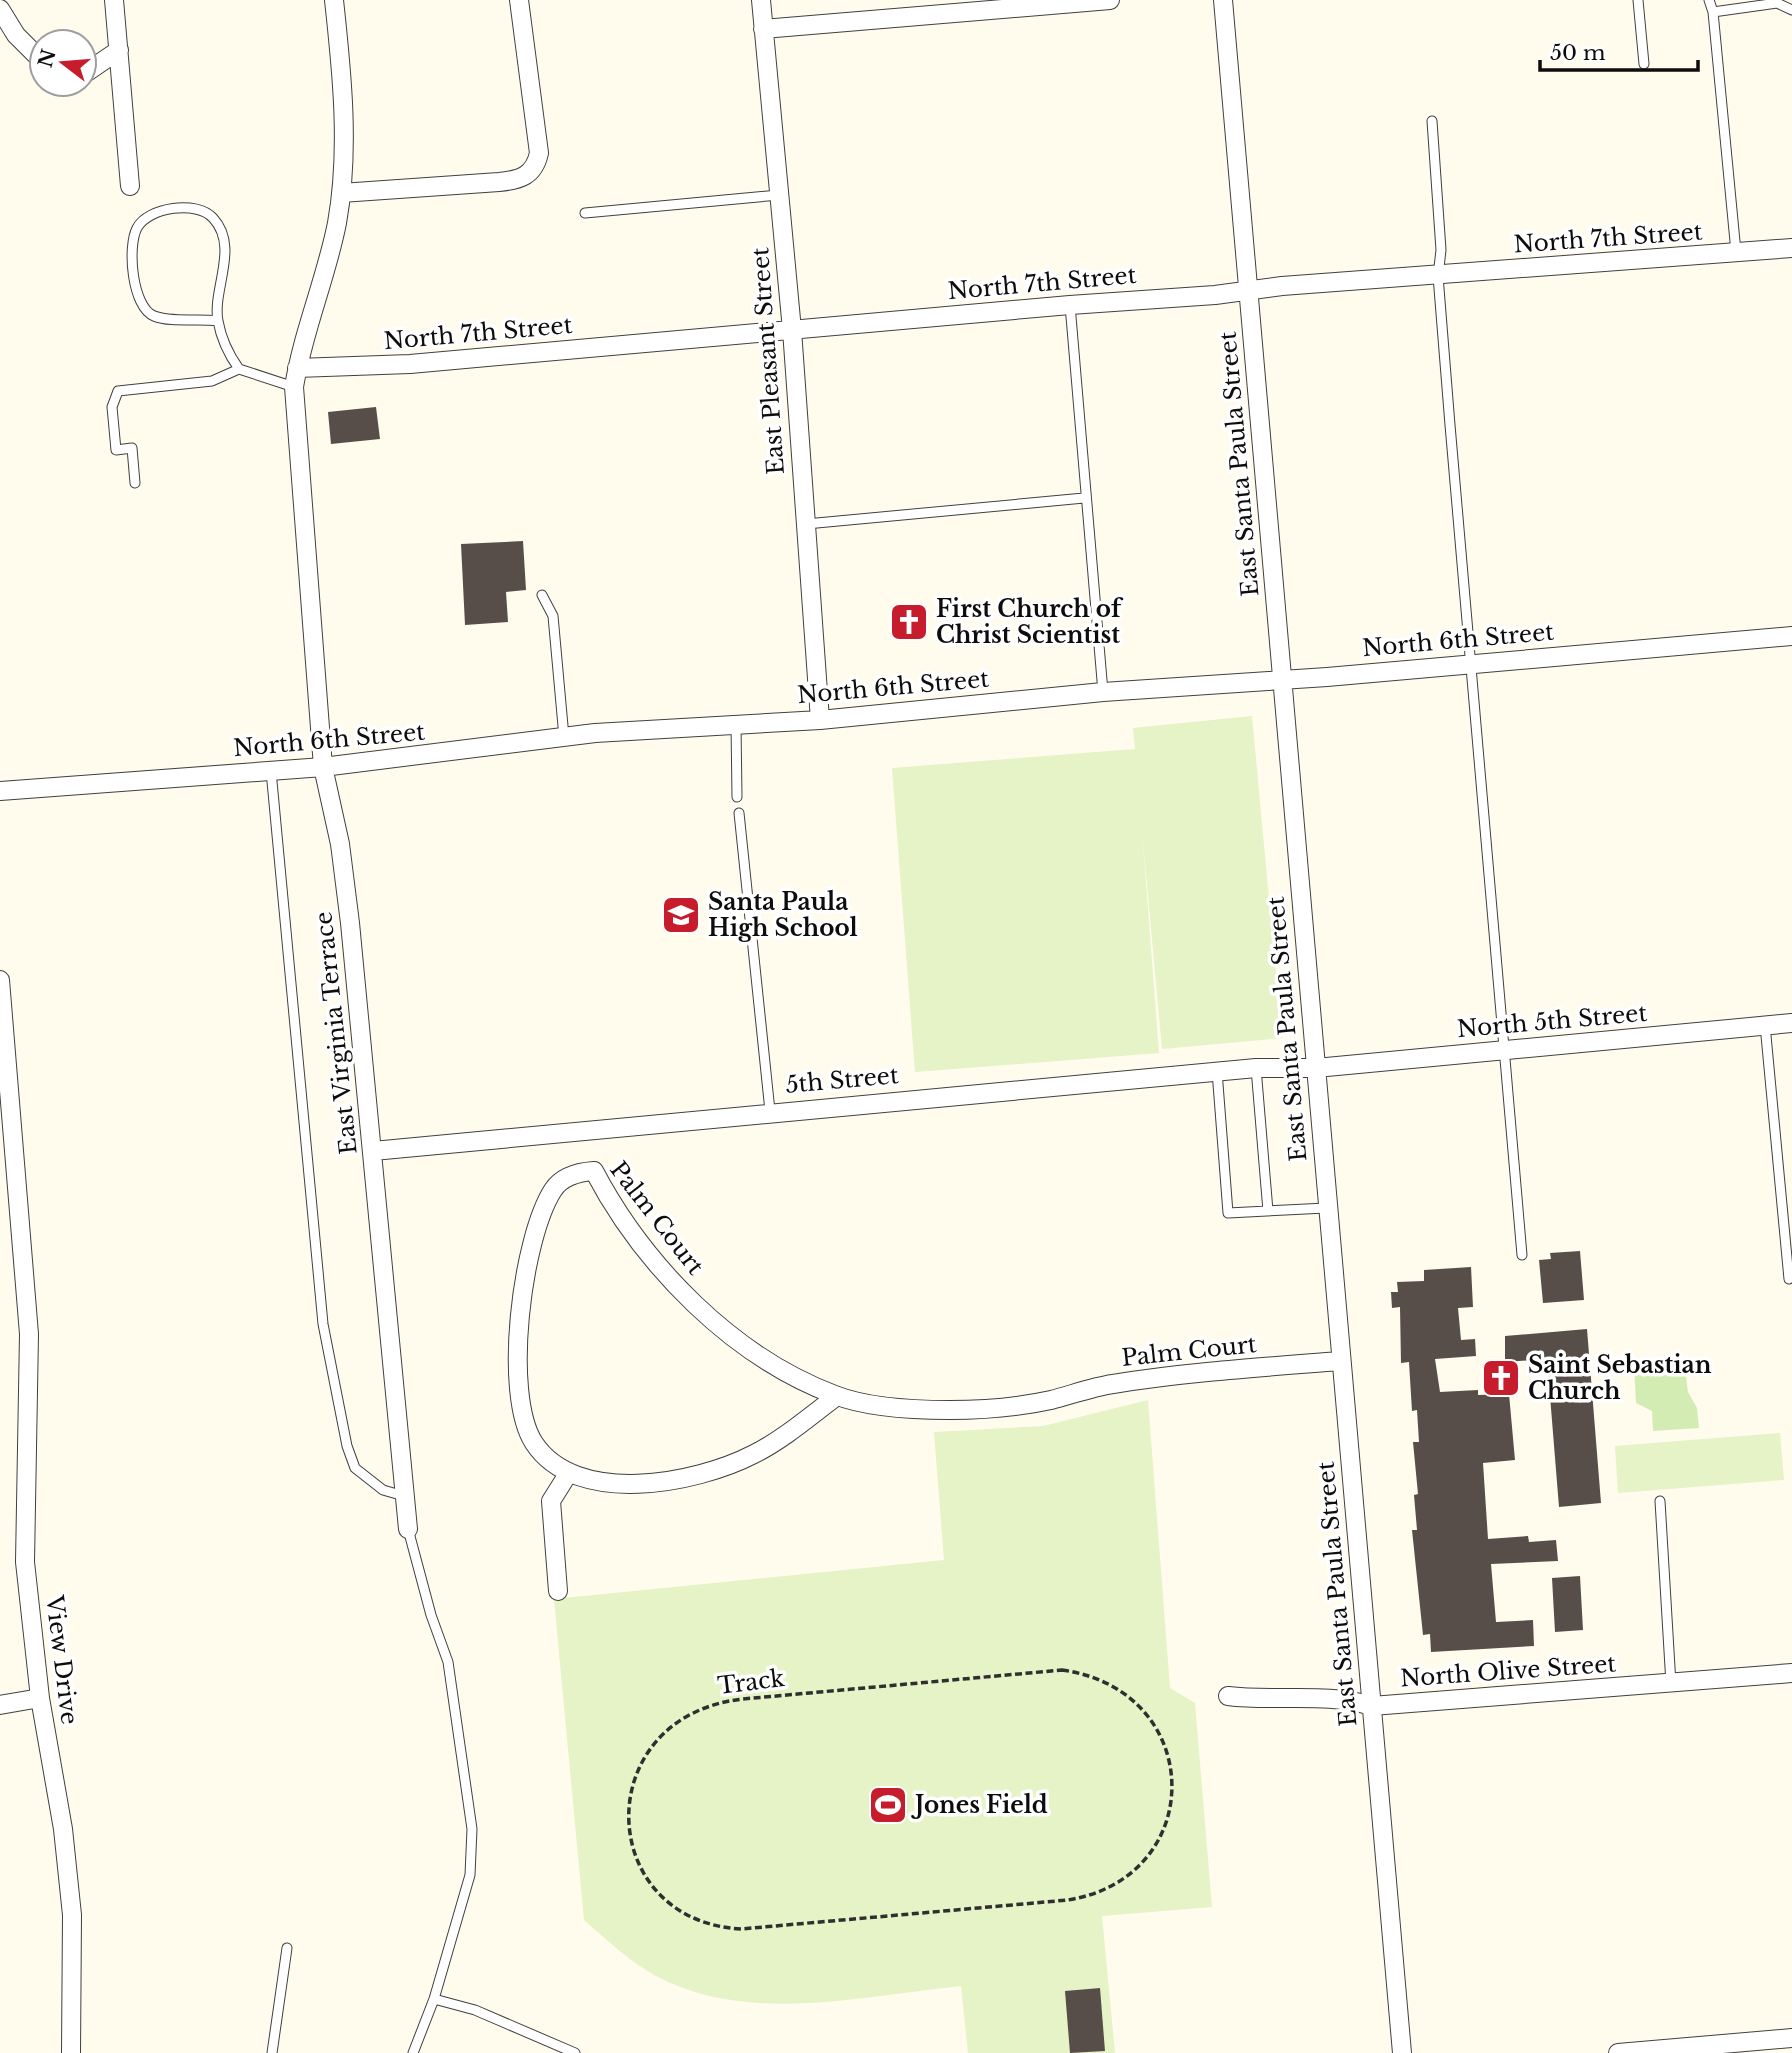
<svg xmlns="http://www.w3.org/2000/svg" width="1792" height="2053" font-family="'Libre Baskerville',serif">
<style>
.green{fill:#d3ecb4}
.pitch{fill:#e5f3c7}
.building{fill:#574e49}
.lines{fill:none;stroke-linecap:round;stroke-linejoin:round}
.service-casing{stroke:#404040;stroke-width:11}
.minor-casing{stroke:#404040;stroke-width:20}
.path{stroke:#2f2f2f;stroke-width:3.5;stroke-dasharray:7 3.5;stroke-linecap:butt}
.service{stroke:#fff;stroke-width:9}
.minor{stroke:#fff;stroke-width:18}
.labels{text-anchor:middle;dominant-baseline:central;stroke-width:7;stroke-linejoin:round;paint-order:stroke}
.street-label{font-size:23px;fill:#0d0d0d;stroke:#fff}
.poi-label{font-size:23px;font-weight:bold;fill:#0d0d0d;stroke:#fff;text-anchor:start}
</style>
<rect width="100%" height="100%" fill="#fffbed"/>
<path class="green" d="M1663 1361H1680L1685 1370 1688 1392 1697 1408 1699 1428 1653 1431 1652 1411 1636 1403 1634 1367Z"/>
<path class="pitch" d="M1252 716 1282 1038 1162 1049 1142 830 1159 1053 915 1072 892 768 1135 749 1133 728Z
M1148 1400 1170 1688 1195 1703 1212 1907 1102 1916 1115 2053H968L961 1986C862 1996 748 2025 656 1976 629 1961 607 1940 584 1920L554 1599 944 1560 934 1432 1043 1426Z
M1780 1433 1784 1480 1618 1493 1615 1446Z"/>
<path class="building" d="M376 407 380 439 331 444 328 412Z
M523 541 526 590 506 592 508 622 465 625 461 544Z
M1580 1251 1584 1300 1543 1303 1539 1260 1551 1259 1550 1253Z
M1471 1267 1473 1307 1458 1308 1461 1340 1475 1339 1476 1356 1435 1359 1440 1392 1478 1390V1395L1509 1394 1515 1460 1483 1463 1488 1539 1528 1536 1529 1542 1556 1540 1558 1561 1491 1564 1496 1622 1533 1620 1534 1646 1431 1652 1430 1634 1423 1635 1412 1530H1417L1414 1495 1418 1494 1413 1442H1419L1417 1410 1412 1411 1409 1362 1401 1363 1400 1307 1392 1308 1391 1292H1398L1397 1282 1424 1281V1270Z
M1587 1329 1601 1503 1559 1507 1547 1359 1505 1362V1336Z
M1580 1576 1583 1630 1555 1632 1552 1578Z
M1100 1988 1105 2051 1070 2053 1065 1991Z"/>
<g class="lines">
<defs>
<path id="service" d="M1638 0 1644 64
M1709 0 1713 12 1736 252
M1713 12 1777 3 1792 10
M1432 121 1441 250 1438 276 1450 425 1522 1255
M585 213 779 195
M1070 305 1103 692
M218 321C198 318 172 323 154 316 132 307 127 247 137 228 148 207 197 200 213 218 240 247 212 289 218 321 221 338 229 355 239 369
M135 483 132 448 116 450 112 407 118 391 212 381 239 369 294 387
M806 524 1084 498
M542 595 553 616 564 737
M736 725 737 797
M271 771 323 1324 347 1446 355 1468 383 1490 404 1496
M739 813 770 1111
M1765 1025 1789 1279
M1256 1068 1268 1211
M1217 1071 1228 1213 1326 1208
M1660 1501 1671 1684
M408 1529 431 1615 448 1662 472 1829 470 1875 434 1999 413 2053
M434 1999 475 2010 575 2053
M272 2053 287 1948"/>
<path id="minor" d="M114 0 130 186
M334 0C342 73 350 150 337 223 326 279 303 331 294 387L323 767 340 844 350 923 408 1529
M761 0 792 330 820 720
M1223 0 1402 2053
M0 9 16 35 42 61
M763 29 1110 0
M84 74 119 50
M341 193 499 182C520 180 534 176 539 153L519 0
M297 368 410 364 1070 305 1215 295 1282 286 1792 248
M0 791 323 767 595 733 820 720 1103 692 1327 677 1792 636
M0 980 29 1334 25 1562 40 1698 63 1829 72 1915 71 2053
M373 1151 1256 1068H1316L1792 1023
M837 1396C810 1416 784 1439 754 1454 696 1484 576 1507 534 1443 502 1394 522 1238 553 1190 562 1176 579 1172 594 1171 644 1266 733 1357 835 1395 868 1408 915 1410 950 1410 983 1410 1019 1407 1051 1400 1071 1395 1092 1387 1113 1384 1187 1372 1265 1367 1340 1361
M558 1591 551 1501 568 1474
M1228 1696C1276 1702 1326 1692 1372 1706L1792 1673
M0 1705 40 1698
M1618 2053 1792 2038"/>
</defs>
<use href="#service" class="service-casing"/>
<use href="#minor" class="minor-casing"/>
<path class="path" d="M1062 1670C1206 1690 1209 1877 1068 1900L741 1929C594 1921 588 1716 743 1699Z"/>
<use href="#service" class="service"/>
<use href="#minor" class="minor"/>
</g>
<defs>
<symbol id="church-square" viewBox="-11 -11 22 22"><rect x="-9" y="-9" width="18" height="18" rx="4" fill="#c71c2b" stroke="#fff"/><path d="M-1.2-6h2.4v3.5h3.3v2.4h-3.3V6h-2.4V-.1h-3.3v-2.4h3.3Z" fill="#fff"/></symbol>
<symbol id="school-square" viewBox="-11 -11 22 22"><rect x="-9" y="-9" width="18" height="18" rx="4" fill="#c71c2b" stroke="#fff"/><path d="M0-5L7-2L0 1L-7-2ZM-4 1L0 2.5L4 1V4Q0 6-4 4Z" fill="#fff"/></symbol>
<symbol id="stadium-square" viewBox="-11 -11 22 22"><rect x="-9" y="-9" width="18" height="18" rx="4" fill="#c71c2b" stroke="#fff"/><path d="M0-5a6.5 5 0 1 0 0 10a6.5 5 0 1 0 0-10ZM-3.5-1.8h7v3.6h-7Z" fill="#fff"/></symbol>
</defs>
<g fill-rule="evenodd">
<use href="#church-square" x="887" y="600" width="44" height="44"/>
<use href="#school-square" x="659" y="893" width="44" height="44"/>
<use href="#church-square" x="1479" y="1356" width="44" height="44"/>
<use href="#stadium-square" x="866" y="1783" width="44" height="44"/>
</g>
<g class="labels">
<g class="street-label">
<text transform="translate(1608 238) rotate(-4)">North 7th Street</text>
<text transform="translate(1042 283) rotate(-5)">North 7th Street</text>
<text transform="translate(478 333) rotate(-5)">North 7th Street</text>
<text transform="translate(768 361) rotate(-94)">East Pleasant Street</text>
<text transform="translate(1239 464) rotate(-95)">East Santa Paula Street</text>
<text transform="translate(1458 640) rotate(-5)">North 6th Street</text>
<text transform="translate(893 687) rotate(-5)">North 6th Street</text>
<text transform="translate(329 740) rotate(-5)">North 6th Street</text>
<text transform="translate(1552 1021) rotate(-5)">North 5th Street</text>
<text transform="translate(1287 1029) rotate(-95)">East Santa Paula Street</text>
<text transform="translate(336 1033) rotate(-96)">East Virginia Terrace</text>
<text transform="translate(842 1080) rotate(-5)">5th Street</text>
<text transform="translate(657 1218) rotate(52)">Palm Court</text>
<text transform="translate(1189 1351) rotate(-6)">Palm Court</text>
<text transform="translate(1337 1594) rotate(-95)">East Santa Paula Street</text>
<text transform="translate(62 1660) rotate(83)">View Drive</text>
<text transform="translate(1508 1671) rotate(-4)">North Olive Street</text>
<text transform="translate(751 1682) rotate(-7)">Track</text>
</g>
<g class="poi-label">
<text x="936" y="609">First Church of<tspan x="936" dy="26">Christ Scientist</tspan></text>
<text x="708" y="902">Santa Paula<tspan x="708" dy="26">High School</tspan></text>
<text x="1528" y="1365">Saint Sebastian<tspan x="1528" dy="26">Church</tspan></text>
<text x="915" y="1805">Jones Field</text>
</g>
</g>
<g transform="translate(63 63) rotate(286)"><circle r="33" fill="#ffffff" stroke="#9e9e9e" stroke-width="2"/>
<path d="M0-5L12 26L0 18L-12 26Z" fill="#c71c2b"/>
<text y="-10" font-size="19" font-weight="bold" text-anchor="middle" fill="#0d0d0d">N</text>
</g>
<path d="M1540 60v10h158v-10" fill="none" stroke="#0d0d0d" stroke-width="3.5"/>
<text x="1550" y="60" font-size="21" fill="#0d0d0d" stroke="#ffffff" stroke-width="5" paint-order="stroke">50 m</text>
</svg>
